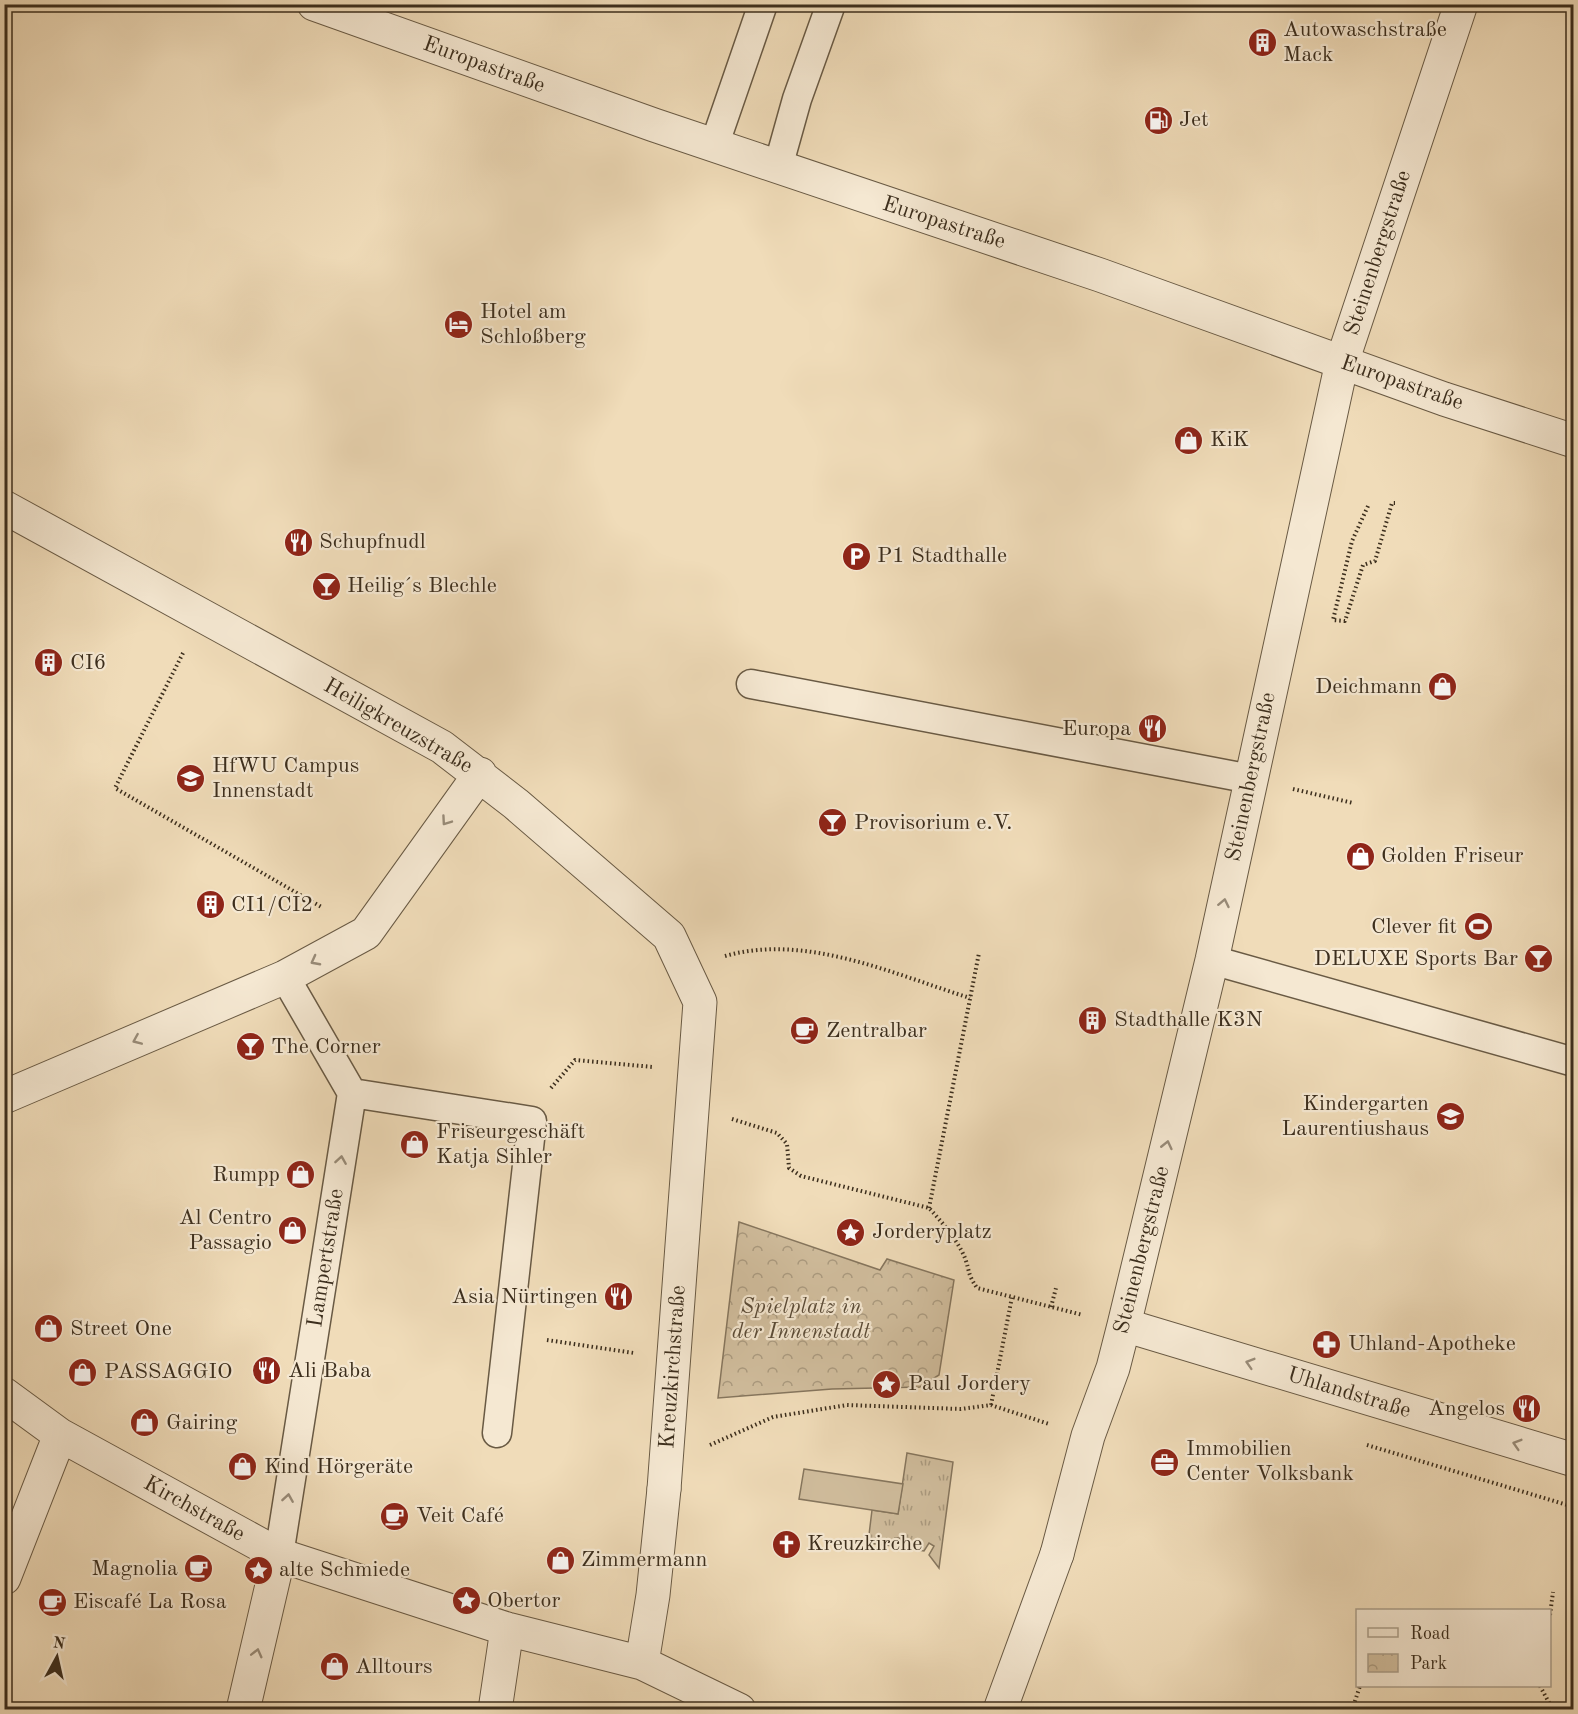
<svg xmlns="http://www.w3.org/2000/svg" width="1578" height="1714" font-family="'Old Standard TT',serif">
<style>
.grass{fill:url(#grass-tufts);stroke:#86765e;stroke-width:1.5}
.park{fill:url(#park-crowns);stroke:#86765e;stroke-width:1.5}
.pitch{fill:#d1be9e;stroke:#86765e;stroke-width:1.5}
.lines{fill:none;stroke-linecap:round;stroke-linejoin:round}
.service-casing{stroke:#695a44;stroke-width:31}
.pedestrian-casing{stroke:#695a44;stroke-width:35}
.minor-casing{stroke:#695a44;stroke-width:35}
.tertiary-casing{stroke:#695a44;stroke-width:35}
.path{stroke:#3c2e1d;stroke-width:4;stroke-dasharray:1.5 3;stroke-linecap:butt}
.service{stroke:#f5e8d2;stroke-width:28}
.pedestrian{stroke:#f5e8d2;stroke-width:33}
.minor{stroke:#f5e8d2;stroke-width:33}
.tertiary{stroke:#f5e8d2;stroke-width:33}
.oneway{stroke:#988b78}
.labels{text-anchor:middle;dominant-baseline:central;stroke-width:4.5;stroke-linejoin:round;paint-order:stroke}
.poi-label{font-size:22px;fill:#3c2e1d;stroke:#f5e8d2;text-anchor:start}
.street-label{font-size:22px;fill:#3c2e1d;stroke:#f5e8d2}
.park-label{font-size:22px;font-style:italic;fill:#5a4b37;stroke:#f5e8d2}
</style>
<defs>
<pattern id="grass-tufts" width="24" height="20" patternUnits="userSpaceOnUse" patternTransform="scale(1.5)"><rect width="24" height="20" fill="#d1be9e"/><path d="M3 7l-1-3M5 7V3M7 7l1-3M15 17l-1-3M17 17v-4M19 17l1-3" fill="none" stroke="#ab9b80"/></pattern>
<pattern id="park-crowns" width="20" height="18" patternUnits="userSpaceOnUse" patternTransform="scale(1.5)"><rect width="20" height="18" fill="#d1be9e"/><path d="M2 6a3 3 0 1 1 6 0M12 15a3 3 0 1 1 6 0" fill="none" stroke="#ab9b80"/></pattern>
</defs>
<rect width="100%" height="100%" fill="#f0dcb9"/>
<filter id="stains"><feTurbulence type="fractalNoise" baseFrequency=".00333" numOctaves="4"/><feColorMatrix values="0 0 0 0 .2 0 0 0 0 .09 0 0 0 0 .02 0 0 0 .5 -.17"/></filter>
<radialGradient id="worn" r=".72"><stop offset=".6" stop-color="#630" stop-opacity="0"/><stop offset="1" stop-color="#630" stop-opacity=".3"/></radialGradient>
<path class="grass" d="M907 1453 953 1462 939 1568 929 1555 934 1546 929 1543 924 1551 899 1547 900 1538H895L893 1546 868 1543 872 1510 898 1514Z"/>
<path class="park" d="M739 1222 880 1270 887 1259 954 1280 939 1375 920 1387 832 1389 718 1398Z"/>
<path class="pitch" d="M804 1469 903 1484 898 1514 799 1499Z"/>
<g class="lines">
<defs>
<path id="service" d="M714 146 763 4
M778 167 797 99 831 4
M751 684 1251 779
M1212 960 1574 1062
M352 1093 532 1121 497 1433
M279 1555 352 1093 285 977"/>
<path id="pedestrian" d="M4 1394 60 1435 279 1555 507 1629 642 1663 739 1710
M4 1578 60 1435
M642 1663 653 1595 664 1489
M495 1710 507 1629
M1000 1710 1057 1554"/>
<path id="minor" d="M4 507 442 747 516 804 669 936 700 1002 664 1489
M4 1097 285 977 366 933 480 774
M1124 1325 1574 1460
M1057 1554 1088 1436 1113 1368 1124 1325 1212 960 1342 362 1461 4
M243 1710 279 1555"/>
<path id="tertiary" d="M314 4 654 125 1100 275 1444 399 1574 441"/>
</defs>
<use href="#service" class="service-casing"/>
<use href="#pedestrian" class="pedestrian-casing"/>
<use href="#minor" class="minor-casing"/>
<use href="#tertiary" class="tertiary-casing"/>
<path class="path" d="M1368 506 1352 541 1333 620 1345 621 1363 565 1375 561 1392 503H1395
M183 653 115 788 323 908
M1293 789 1353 803
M725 956C806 933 893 974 970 998
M551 1088 575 1060 653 1067
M732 1119 777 1133 787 1144 789 1168 801 1176 929 1208C942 1222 958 1241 965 1258 970 1272 967 1273 977 1288L1083 1315
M929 1208 979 953
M1051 1307 1056 1288
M547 1340 634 1353
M991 1405 1012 1297
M710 1445 773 1417 847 1405 961 1409 991 1405 1049 1424
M1367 1445 1574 1507
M1571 1518 1574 1507
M1550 1615 1553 1592
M1540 1686 1553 1710
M1352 1710 1360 1686"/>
<use href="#service" class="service"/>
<use href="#pedestrian" class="pedestrian"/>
<use href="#minor" class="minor"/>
<use href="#tertiary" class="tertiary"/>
</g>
<defs><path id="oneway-chevron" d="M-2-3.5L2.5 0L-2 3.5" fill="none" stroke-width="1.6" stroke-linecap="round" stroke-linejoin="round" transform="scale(1.5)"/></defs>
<g class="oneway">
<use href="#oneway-chevron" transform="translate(446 821) rotate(125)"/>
<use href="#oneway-chevron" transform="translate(1224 903) rotate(-78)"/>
<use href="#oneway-chevron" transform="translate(315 961) rotate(152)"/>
<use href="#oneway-chevron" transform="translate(137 1040) rotate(157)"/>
<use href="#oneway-chevron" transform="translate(1167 1145) rotate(-77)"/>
<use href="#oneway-chevron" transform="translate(341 1160) rotate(-81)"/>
<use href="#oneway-chevron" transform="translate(1250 1363) rotate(-163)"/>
<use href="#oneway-chevron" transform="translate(1517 1444) rotate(-163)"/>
<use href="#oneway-chevron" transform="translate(288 1498) rotate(-81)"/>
<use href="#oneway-chevron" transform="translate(257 1653) rotate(-76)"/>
</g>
<defs>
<symbol id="building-disc" viewBox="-11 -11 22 22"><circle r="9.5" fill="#8f2418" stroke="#f5e8d2"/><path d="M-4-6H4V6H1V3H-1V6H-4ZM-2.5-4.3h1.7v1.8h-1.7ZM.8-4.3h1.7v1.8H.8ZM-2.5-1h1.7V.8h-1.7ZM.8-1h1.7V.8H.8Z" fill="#fff"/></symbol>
<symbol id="fuel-disc" viewBox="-11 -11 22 22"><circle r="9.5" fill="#8f2418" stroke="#f5e8d2"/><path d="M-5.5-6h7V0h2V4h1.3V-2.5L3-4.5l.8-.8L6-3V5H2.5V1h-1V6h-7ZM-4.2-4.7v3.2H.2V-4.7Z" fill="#fff"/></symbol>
<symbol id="hotel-disc" viewBox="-11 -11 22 22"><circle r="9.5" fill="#8f2418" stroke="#f5e8d2"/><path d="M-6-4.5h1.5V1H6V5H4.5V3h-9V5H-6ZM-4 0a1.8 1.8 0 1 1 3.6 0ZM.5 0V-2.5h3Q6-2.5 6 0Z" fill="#fff"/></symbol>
<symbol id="shop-disc" viewBox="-11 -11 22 22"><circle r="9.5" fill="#8f2418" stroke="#f5e8d2"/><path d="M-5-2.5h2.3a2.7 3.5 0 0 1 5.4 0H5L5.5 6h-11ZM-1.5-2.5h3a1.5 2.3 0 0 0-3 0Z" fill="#fff"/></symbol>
<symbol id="restaurant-disc" viewBox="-11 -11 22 22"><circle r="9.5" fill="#8f2418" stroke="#f5e8d2"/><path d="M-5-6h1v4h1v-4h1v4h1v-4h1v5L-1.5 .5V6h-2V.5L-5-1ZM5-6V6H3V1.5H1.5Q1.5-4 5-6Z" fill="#fff"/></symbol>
<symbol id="parking-disc" viewBox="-11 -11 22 22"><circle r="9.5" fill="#8f2418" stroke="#f5e8d2"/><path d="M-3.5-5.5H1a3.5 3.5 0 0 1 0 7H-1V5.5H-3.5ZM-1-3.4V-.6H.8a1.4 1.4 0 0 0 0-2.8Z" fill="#fff"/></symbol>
<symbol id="bar-disc" viewBox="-11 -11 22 22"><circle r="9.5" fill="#8f2418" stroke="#f5e8d2"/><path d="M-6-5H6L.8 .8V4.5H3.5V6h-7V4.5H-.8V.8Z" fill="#fff"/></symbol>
<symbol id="university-disc" viewBox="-11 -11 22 22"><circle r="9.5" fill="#8f2418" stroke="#f5e8d2"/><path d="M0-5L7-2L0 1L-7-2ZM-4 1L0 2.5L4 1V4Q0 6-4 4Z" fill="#fff"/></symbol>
<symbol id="stadium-disc" viewBox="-11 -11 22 22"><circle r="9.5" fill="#8f2418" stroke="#f5e8d2"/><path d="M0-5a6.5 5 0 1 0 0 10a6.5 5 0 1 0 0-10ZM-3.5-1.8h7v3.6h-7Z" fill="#fff"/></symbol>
<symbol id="cafe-disc" viewBox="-11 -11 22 22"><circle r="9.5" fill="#8f2418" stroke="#f5e8d2"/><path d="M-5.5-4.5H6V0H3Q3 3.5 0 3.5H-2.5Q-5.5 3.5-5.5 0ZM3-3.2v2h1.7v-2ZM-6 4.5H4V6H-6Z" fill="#fff"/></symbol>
<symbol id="school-disc" viewBox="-11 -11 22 22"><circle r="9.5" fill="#8f2418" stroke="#f5e8d2"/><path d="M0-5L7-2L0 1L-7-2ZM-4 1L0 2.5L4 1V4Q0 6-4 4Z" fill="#fff"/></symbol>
<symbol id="sight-disc" viewBox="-11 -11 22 22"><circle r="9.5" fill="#8f2418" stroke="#f5e8d2"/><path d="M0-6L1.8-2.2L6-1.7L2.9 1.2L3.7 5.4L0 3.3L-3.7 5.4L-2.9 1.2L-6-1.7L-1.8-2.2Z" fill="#fff"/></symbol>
<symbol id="pharmacy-disc" viewBox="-11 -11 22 22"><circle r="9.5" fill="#8f2418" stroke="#f5e8d2"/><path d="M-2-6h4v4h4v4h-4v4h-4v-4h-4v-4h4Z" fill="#fff"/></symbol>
<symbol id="office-disc" viewBox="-11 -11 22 22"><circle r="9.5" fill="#8f2418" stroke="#f5e8d2"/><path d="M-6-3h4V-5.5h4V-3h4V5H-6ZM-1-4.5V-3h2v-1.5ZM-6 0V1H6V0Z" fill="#fff"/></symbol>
<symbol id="church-disc" viewBox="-11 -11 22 22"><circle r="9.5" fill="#8f2418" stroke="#f5e8d2"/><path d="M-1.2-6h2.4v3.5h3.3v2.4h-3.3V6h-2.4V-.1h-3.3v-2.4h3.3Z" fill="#fff"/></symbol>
</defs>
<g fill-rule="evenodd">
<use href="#building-disc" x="1246" y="26" width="33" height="33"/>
<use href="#fuel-disc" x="1142" y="104" width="33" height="33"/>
<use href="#hotel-disc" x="442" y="308" width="33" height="33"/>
<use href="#shop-disc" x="1172" y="424" width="33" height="33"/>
<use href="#restaurant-disc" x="282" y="526" width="33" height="33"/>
<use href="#parking-disc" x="840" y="540" width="33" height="33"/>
<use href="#bar-disc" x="310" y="570" width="33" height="33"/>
<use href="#building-disc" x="32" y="646" width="33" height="33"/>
<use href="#shop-disc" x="1426" y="670" width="33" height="33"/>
<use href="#restaurant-disc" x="1136" y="712" width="33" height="33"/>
<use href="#university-disc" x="174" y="762" width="33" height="33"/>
<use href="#bar-disc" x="816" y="806" width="33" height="33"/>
<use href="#shop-disc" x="1344" y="840" width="33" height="33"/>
<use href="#building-disc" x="194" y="888" width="33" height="33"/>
<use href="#stadium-disc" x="1462" y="910" width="33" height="33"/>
<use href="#bar-disc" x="1522" y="942" width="33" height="33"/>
<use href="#building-disc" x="1076" y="1004" width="33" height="33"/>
<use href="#cafe-disc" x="788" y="1014" width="33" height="33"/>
<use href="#bar-disc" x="234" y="1030" width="33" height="33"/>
<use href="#school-disc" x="1434" y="1100" width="33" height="33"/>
<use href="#shop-disc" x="398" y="1128" width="33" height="33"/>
<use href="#shop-disc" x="284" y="1158" width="33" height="33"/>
<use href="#shop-disc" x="276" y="1214" width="33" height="33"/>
<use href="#sight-disc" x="834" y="1216" width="33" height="33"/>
<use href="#restaurant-disc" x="602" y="1280" width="33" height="33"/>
<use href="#shop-disc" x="32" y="1312" width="33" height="33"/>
<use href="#pharmacy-disc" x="1310" y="1328" width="33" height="33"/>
<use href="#restaurant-disc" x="250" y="1354" width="33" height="33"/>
<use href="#shop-disc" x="66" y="1356" width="33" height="33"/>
<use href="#sight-disc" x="870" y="1368" width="33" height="33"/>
<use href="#restaurant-disc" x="1510" y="1392" width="33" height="33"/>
<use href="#shop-disc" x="128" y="1406" width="33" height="33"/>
<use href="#office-disc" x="1148" y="1446" width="33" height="33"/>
<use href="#shop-disc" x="226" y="1450" width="33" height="33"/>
<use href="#cafe-disc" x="378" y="1500" width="33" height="33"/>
<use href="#church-disc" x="770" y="1528" width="33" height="33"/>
<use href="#shop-disc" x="544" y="1544" width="33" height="33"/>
<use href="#cafe-disc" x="182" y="1552" width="33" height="33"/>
<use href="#sight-disc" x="242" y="1554" width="33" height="33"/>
<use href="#sight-disc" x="450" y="1584" width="33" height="33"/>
<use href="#cafe-disc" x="36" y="1586" width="33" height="33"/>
<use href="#shop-disc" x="318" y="1650" width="33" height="33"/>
</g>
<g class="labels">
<g class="poi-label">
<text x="1283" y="30">Autowaschstraße<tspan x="1283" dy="25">Mack</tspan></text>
<text x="1179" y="120">Jet</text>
<text x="480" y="312">Hotel am<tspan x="480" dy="25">Schloßberg</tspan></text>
<text x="1210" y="440">KiK</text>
<text x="319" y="542">Schupfnudl</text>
<text x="877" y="556">P1 Stadthalle</text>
<text x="347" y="586">Heilig´s Blechle</text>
<text x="70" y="663">CI6</text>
<text x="1422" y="687" text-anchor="end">Deichmann</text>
<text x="1131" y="729" text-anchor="end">Europa</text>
<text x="212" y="766">HfWU Campus<tspan x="212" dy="25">Innenstadt</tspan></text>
<text x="854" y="823">Provisorium e.V.</text>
<text x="1381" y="856">Golden Friseur</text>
<text x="231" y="905">CI1/CI2</text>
<text x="1457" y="927" text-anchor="end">Clever fit</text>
<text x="1518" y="959" text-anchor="end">DELUXE Sports Bar</text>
<text x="1114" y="1020">Stadthalle K3N</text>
<text x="826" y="1031">Zentralbar</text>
<text x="271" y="1047">The Corner</text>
<text x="1429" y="1104" text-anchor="end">Kindergarten<tspan x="1429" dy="25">Laurentiushaus</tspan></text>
<text x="436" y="1132">Friseurgeschäft<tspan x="436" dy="25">Katja Sihler</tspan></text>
<text x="280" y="1175" text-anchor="end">Rumpp</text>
<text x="272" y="1218" text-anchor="end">Al Centro<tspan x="272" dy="25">Passagio</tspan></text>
<text x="872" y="1232">Jorderyplatz</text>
<text x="598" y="1297" text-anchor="end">Asia Nürtingen</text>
<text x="70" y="1329">Street One</text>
<text x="1348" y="1344">Uhland-Apotheke</text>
<text x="288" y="1371">Ali Baba</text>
<text x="104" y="1372">PASSAGGIO</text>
<text x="908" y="1384">Paul Jordery</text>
<text x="1505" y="1409" text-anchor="end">Angelos</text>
<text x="166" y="1423">Gairing</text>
<text x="1186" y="1449">Immobilien<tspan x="1186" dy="25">Center Volksbank</tspan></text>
<text x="264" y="1467">Kind Hörgeräte</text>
<text x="416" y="1516">Veit Café</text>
<text x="807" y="1544">Kreuzkirche</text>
<text x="581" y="1560">Zimmermann</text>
<text x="178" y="1569" text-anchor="end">Magnolia</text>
<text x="279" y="1570">alte Schmiede</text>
<text x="487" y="1601">Obertor</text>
<text x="73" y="1602">Eiscafé La Rosa</text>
<text x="355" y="1667">Alltours</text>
</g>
<g class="street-label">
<text transform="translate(484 65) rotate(20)">Europastraße</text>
<text transform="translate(944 223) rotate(18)">Europastraße</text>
<text transform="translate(1378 253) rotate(-72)">Steinenbergstraße</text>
<text transform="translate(1402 383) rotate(19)">Europastraße</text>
<text transform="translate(398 726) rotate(30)">Heiligkreuzstraße</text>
<text transform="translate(1251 777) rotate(-78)">Steinenbergstraße</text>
<text transform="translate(1142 1250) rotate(-76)">Steinenbergstraße</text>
<text transform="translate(326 1258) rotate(-81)">Lampertstraße</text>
<text transform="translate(673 1367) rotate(-86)">Kreuzkirchstraße</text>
<text transform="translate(1349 1393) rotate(17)">Uhlandstraße</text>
<text transform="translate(194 1509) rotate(29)">Kirchstraße</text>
</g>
<g class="park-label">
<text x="801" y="1307">Spielplatz in<tspan x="801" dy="25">der Innenstadt</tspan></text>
</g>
</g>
<rect width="1578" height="1714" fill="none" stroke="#f0dcb9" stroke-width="24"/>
<rect x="6" y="6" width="1566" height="1702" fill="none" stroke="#3c2e1d" stroke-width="3"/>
<rect x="12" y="12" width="1554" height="1690" fill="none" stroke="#3c2e1d" stroke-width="1.5"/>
<rect x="1356" y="1609" width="195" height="78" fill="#f5e8d2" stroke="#ab9e8a" stroke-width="1.5"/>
<rect x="1368" y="1628" width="30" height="9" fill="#f5e8d2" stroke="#ab9e8a" stroke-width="1.5"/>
<text x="1410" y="1639" font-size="18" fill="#3c2e1d">Road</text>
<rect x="1368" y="1654" width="30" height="18" fill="url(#park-crowns)" stroke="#ab9e8a" stroke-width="1.5"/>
<text x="1410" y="1669" font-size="18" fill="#3c2e1d">Park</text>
<g transform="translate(57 1657) rotate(8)" stroke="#f5e8d2" stroke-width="4.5" paint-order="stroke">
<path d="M0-4.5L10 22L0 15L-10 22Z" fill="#3c2e1d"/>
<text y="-9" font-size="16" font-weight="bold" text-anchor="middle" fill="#3c2e1d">N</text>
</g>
<rect width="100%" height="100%" filter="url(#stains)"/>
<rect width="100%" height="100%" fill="url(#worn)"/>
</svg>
